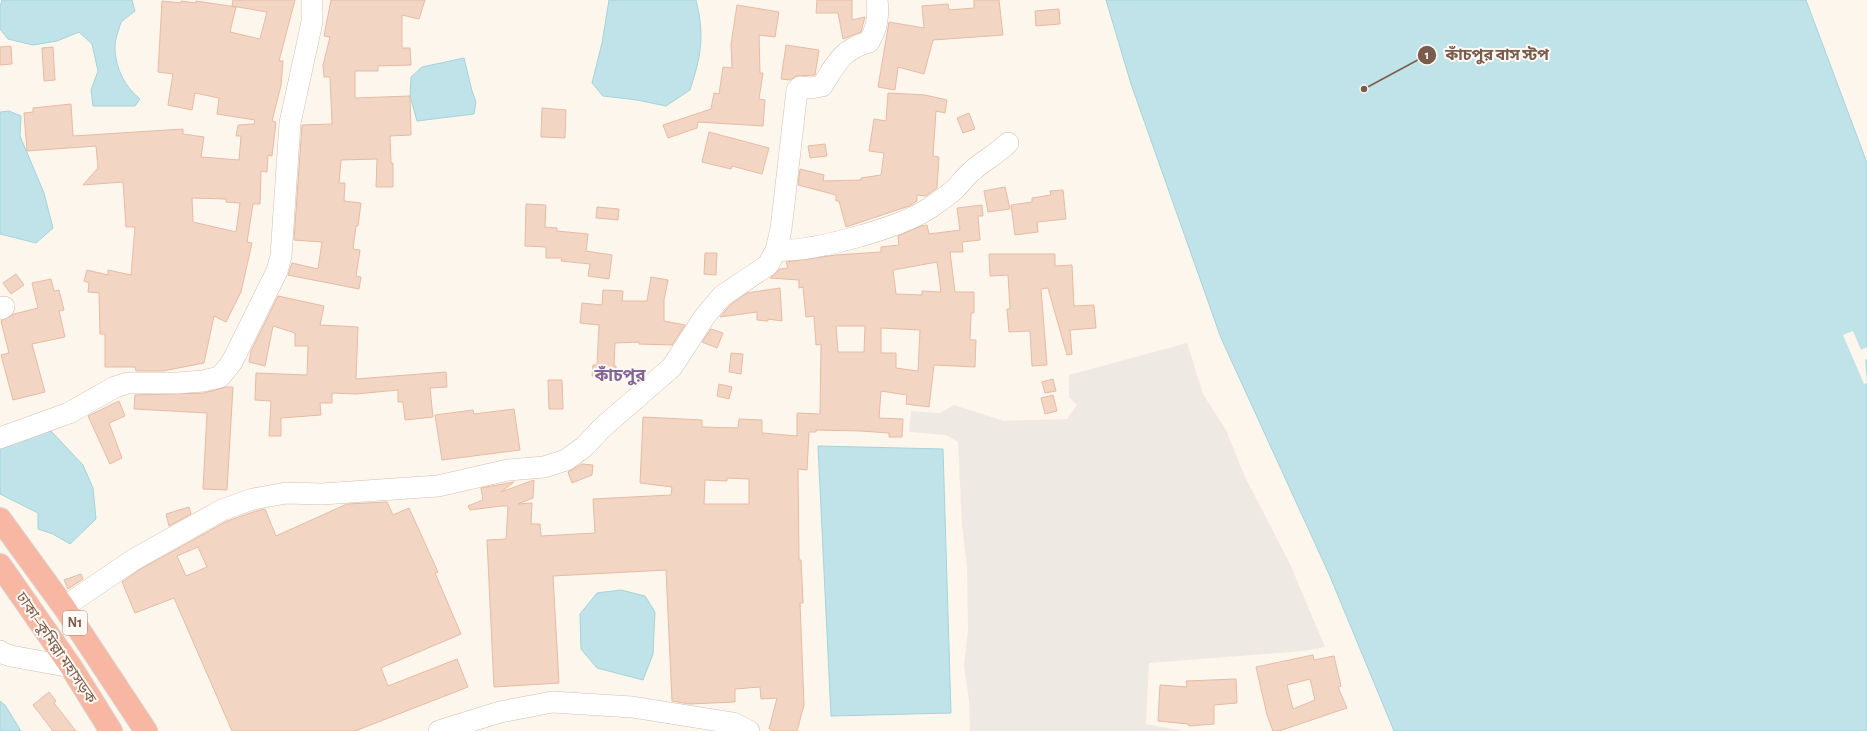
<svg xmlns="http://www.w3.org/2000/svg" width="1867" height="731" font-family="'Alegreya Sans','Noto Sans Bengali',sans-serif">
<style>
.industrial{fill:#efe9e4}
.water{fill:#bfe3e8;stroke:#a5d3da}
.pier{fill:#fdf6ec}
.building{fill:#f3d5c3;stroke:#e6bba3;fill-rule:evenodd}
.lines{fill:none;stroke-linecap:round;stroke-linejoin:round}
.minor-casing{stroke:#d1beb0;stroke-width:22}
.highway-casing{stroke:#dad1cd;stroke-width:24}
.minor{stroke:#fff;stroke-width:21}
.highway{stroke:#f7b7a3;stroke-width:22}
.labels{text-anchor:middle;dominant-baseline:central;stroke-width:4;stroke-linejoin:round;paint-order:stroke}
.shield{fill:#fffaf3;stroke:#a28b7f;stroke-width:1}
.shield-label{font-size:14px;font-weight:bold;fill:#7a5c4d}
.street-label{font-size:15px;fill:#7a5c4d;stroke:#fffaf3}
.quarter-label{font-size:17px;font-weight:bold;fill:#846695;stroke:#fffaf3}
.leader{fill:none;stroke:#7a5c4d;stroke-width:1.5}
.callout-dot{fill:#7a5c4d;stroke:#fffaf3;stroke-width:1.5}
.mark-label{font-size:12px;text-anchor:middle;font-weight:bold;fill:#fff}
.callout-label{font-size:16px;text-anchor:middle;font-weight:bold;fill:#7a5c4d;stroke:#fffaf3;stroke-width:4;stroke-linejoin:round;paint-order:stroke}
</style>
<rect width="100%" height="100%" fill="#fdf6ec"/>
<path class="industrial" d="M1187 343 1203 394 1226 430 1245 477 1290 564 1325 647 1303 651 1149 663 1146 724 1184 731H970L969 700 964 666 968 630 967 567 962 525 958 442 946 435 909 432 911 411 940 413 954 405 1004 421 1067 419 1077 405 1069 397V375Z"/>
<path class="water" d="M2 0H132L135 11 121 22C119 30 114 41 115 50 116 69 125 87 140 99L135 106H93L91 90 98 71 92 44 79 32 57 41 33 45 8 39 0 29V7Z
M609 0H696C705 36 701 56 690 90L666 106 637 100 603 96 592 83 602 43Z
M1106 0H1806L1867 163V731H1394L1329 574 1221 338 1131 84Z
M464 58 472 91 476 102 474 114 417 121 410 96 411 77 422 67Z
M9 111 21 116 20 136 44 193 53 228 36 243 0 234V112Z
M51 431 83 465 93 488 96 519 70 544 53 534 38 529V513L0 494V446H10L26 433Z
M818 446 943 449 951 713 831 716Z
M621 590 645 596 655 612 653 654 643 680 597 668 581 649 580 614 597 593Z
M0 701 5 705 21 731H0Z"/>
<path class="pier" d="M1853 331 1861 350 1867 347V359L1865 360 1867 383 1864 384 1843 335Z"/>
<path class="building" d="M233 0H295L279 61H283L281 85 272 121 276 122 272 156 268 155 267 172 261 171 260 204H253L247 242 252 243 241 292 226 322 214 316 204 363 163 371H136L135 367H105V334H100L99 293 88 292 89 283 84 281 87 270 108 275V270L131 275 135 227H126L123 182 83 185 98 168 96 146 27 151 24 113 33 112V108L71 104 73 136 183 129V134L204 137 201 157 239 160 241 136H236L238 125 254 124 255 120 217 114 219 98 195 93 192 110 168 105 173 74 158 72 162 1 181 3V1L196 3V1L236 7 230 32 260 39 267 12 232 6ZM192 198 226 199V202L240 203 236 232 193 222Z
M331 0H425L419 19 402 15V48H410L411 65 378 66V71H355V98L410 96 411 135 390 136 391 163H393V187H376L377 159 341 160 339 183H345L344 201 361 203 358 226H356L353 249 360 250 356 276 361 277 359 289 288 275 292 263 318 269 322 242 294 240 302 125 332 124 330 77H324L323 65 330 37 324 36Z
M817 0H852V20L865 17 861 32 843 39 838 13H816Z
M974 0H999L1003 35 933 40 924 74 898 67 895 90 878 87 889 22 924 28 922 6 948 4 949 10 974 8Z
M737 5 779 12 775 37 759 35 760 73H763L759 99 765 100 763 126 698 122 697 128 668 138 663 125 711 109 714 93 719 94 723 67 732 68 731 44Z
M1059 9 1060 24 1036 26 1035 11Z
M786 45 819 50 815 75 796 76 790 80 781 79Z
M11 46 12 64 0 65V47Z
M53 47 55 80 44 81 42 48Z
M888 93 925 95 947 100 945 113 936 111 933 156 939 157 937 188 926 196 917 195V201L909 206 846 227 839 201H836V195L798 185 800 169 824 175 823 181 861 180V178L881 175 884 153 869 151 874 119 886 121Z
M542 108 566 110 565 138 541 137Z
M969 113 975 129 963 133 957 118Z
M709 132 769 148 762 174 732 166 731 169 702 162Z
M825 144 827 156 810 158 808 146Z
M1005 187 1010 209 988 212 984 191Z
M1063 190 1066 219 1037 222 1038 232 1015 235 1011 205 1032 202V198L1051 195 1050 191Z
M526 204 546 205 545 227 557 228V231L588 234 586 251 612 255 609 279 588 276 590 264 561 261 562 258H546V247L525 246Z
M982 205 983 216H978L980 240 962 242 963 252H950L955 292H974V313H971L970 340H976L975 367 934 365 929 407 906 404 907 395 881 391 879 418 903 419 902 437H889V433L861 431 816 430V432H809L807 470 798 469 799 560H801L803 603H800L804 705 797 731H776L769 729 777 698 761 699 760 687 735 689V702L689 704 672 701 666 570 553 576 559 683 494 687 487 540 506 539 508 506H501L470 510 468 506 483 500 481 488 514 482 501 492 534 480 533 498 518 504 532 503 531 524H540L541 536 595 533 593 499 671 495 672 487 640 483 643 417 702 420V427L738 428 739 419 762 420V433L797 436V413L820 414 821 344 816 345 814 316 806 317 803 287 799 288V280L770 278 780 269 788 268 786 262 836 255 881 252V247L899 245 898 236 921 226 927 225 929 234 960 230 957 208ZM937 262 941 292 922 291V295L896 294 893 270ZM836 326H865L864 352H838ZM881 328 920 330 918 371 896 368V353H881ZM727 478 749 479V504H704L705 480 727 481Z
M597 207 619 209 618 220 596 218Z
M705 253H717L716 275 704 274Z
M989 254H1055V266L1072 265 1074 306 1094 305 1096 328 1070 330 1072 354 1067 355 1048 288 1041 289 1047 365 1032 366 1030 331 1009 332 1007 309H1010L1008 275 990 276Z
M16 274 24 285 11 294 3 283Z
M651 277 668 280 664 300V321L685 325 672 345 639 344V342L615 343 614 366H616V377L592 376 593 365H597L599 325 580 323 582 303 602 305 603 290 623 291 622 301H647Z
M51 279 54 291 59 290 64 310 59 311 65 337 32 344 45 392 13 400 1 355 9 353 1 321 14 314 38 308 32 283Z
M780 288 782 321 768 319V321L757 320V312L720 317 730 305 747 293Z
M278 296 324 306 320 325 358 327 356 379 446 372 447 387 430 388 433 417 405 420 403 402H398V390L356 394 332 393V403H320L321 415 281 418V436H269L271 401 255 400 256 373 307 375 308 346H295V333L273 326 265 366 249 362 251 351Z
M711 329 723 333 717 348 702 342Z
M731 353 743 354 741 374 729 372Z
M1053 379 1056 391 1045 393 1042 382Z
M548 380H562L563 409H549Z
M719 384 732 387 729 399 717 396Z
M226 387H233L227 490 203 489 207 413 134 409 135 395 204 393Z
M1053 395 1057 411 1045 414 1041 398Z
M119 401 125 416 109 423 122 458 110 464 88 416Z
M514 409 520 450 442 460 435 415 473 410 474 414Z
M582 464 593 465 592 475 572 483 568 472Z
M387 502 393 515 409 508 438 572 435 573 461 634 381 668 388 686 457 659 468 687 355 731H232L174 598 135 613 122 582 139 570 227 521 256 511 265 509 276 536 347 504ZM198 547 207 567 186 576 177 556Z
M189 507 191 514 169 526 166 514Z
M81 574 83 579 68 589 64 580Z
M1313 655 1314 660 1334 656 1341 686 1338 687 1347 708 1279 731H1273L1267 715 1256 667ZM1310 679 1315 700 1293 709 1287 685Z
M1236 679 1237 703 1214 705V724L1189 726 1188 724 1158 721 1160 685 1187 687 1186 681Z
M49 692 56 701 54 703 76 731H53L33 705Z"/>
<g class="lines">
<defs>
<path id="minor" d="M776 250C810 253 899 228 928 209 937 203 948 196 955 189 961 183 966 176 972 171 984 160 996 155 1008 143
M0 309 4 307
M0 438 69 413 115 387 128 383H178L203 381 220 377 232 362 277 271 281 256 290 123 312 22V0
M64 607 133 560 222 510 253 499 286 493 322 494 438 486 508 470 544 467 566 460 584 447 603 427 672 367 705 316 722 296 768 265 776 250 781 229 797 90 800 87 811 88 822 86C836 64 842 49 869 42 877 28 879 16 877 0
M0 651 2 653 11 656 71 667
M439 731 500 712 552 702 632 707 733 723 749 731"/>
<path id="highway" d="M0 519 64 607 146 731
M0 565 71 667 111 731"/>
</defs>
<use href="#minor" class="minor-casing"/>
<use href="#highway" class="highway-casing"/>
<use href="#minor" class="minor"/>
<use href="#highway" class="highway"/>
</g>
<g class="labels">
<rect class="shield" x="63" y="611" width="24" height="24" rx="3"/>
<g class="shield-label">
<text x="75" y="623">N1</text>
</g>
<g class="street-label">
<text transform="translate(56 648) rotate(56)">ঢাকা–কুমিল্লা মহাসড়ক</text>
</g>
<g class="quarter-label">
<text x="620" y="375">কাঁচপুর</text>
</g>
</g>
<path class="leader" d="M1364 89L1427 55"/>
<g class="callout-dot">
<circle cx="1364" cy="89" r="4"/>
<circle cx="1427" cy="55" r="10"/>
</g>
<g class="mark-label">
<text x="1427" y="59">1</text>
</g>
<g class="callout-label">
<text x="1497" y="60">কাঁচপুর বাস স্টপ</text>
</g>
</svg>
